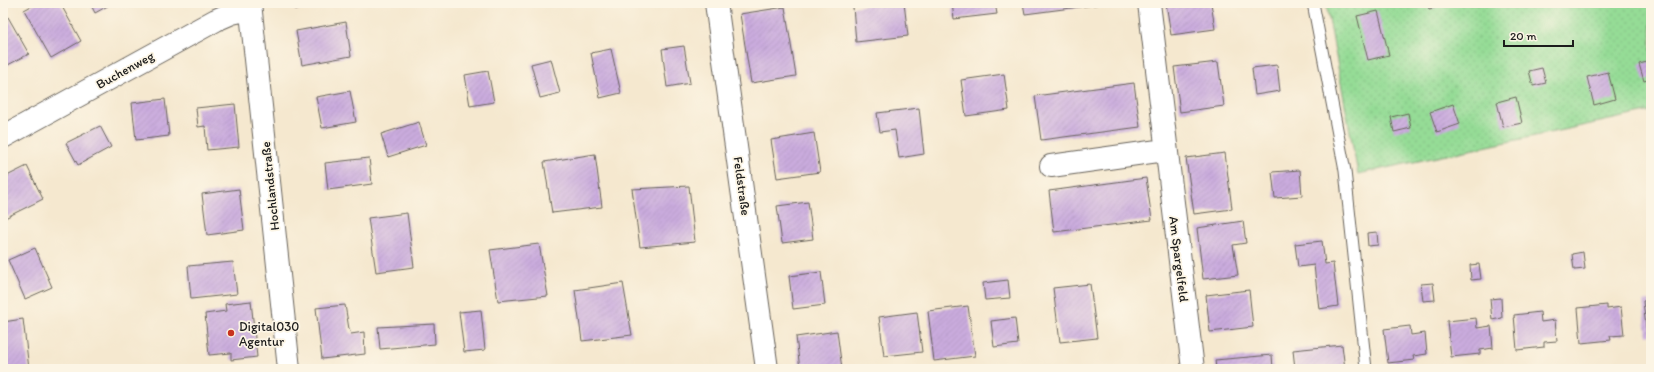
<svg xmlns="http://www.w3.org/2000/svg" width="1654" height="372" font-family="Itim,sans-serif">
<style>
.garden{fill:url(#garden-dots);stroke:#587c59}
.building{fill:url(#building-hatch)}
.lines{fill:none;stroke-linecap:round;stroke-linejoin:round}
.service-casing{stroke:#68635b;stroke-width:13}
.minor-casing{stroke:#68635b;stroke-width:24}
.service{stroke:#fff;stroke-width:11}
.minor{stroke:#fff;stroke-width:22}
.poi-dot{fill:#c8321e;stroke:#fcf5e5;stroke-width:1.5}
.labels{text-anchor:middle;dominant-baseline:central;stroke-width:3.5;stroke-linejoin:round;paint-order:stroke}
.street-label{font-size:13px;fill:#1c1c1c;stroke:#fcf5e5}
.poi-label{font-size:13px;fill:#1c1c1c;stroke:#fcf5e5;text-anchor:start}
</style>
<defs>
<pattern id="garden-dots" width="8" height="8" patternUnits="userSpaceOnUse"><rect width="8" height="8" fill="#95dc96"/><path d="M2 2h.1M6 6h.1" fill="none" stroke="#80bc81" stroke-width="1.8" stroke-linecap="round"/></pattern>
<pattern id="building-hatch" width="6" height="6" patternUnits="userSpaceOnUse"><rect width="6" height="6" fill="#caacde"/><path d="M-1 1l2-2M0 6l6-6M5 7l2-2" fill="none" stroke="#ad93be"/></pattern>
</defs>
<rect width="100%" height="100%" fill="#fcf5e5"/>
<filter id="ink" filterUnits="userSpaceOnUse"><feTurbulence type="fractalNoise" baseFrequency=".025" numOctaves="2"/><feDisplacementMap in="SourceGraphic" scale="8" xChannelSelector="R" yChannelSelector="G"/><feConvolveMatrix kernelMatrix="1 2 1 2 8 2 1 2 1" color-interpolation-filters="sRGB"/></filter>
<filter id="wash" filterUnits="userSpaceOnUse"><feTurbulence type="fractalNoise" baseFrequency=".012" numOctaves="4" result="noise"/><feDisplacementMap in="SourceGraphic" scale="16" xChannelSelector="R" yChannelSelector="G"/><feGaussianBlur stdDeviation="0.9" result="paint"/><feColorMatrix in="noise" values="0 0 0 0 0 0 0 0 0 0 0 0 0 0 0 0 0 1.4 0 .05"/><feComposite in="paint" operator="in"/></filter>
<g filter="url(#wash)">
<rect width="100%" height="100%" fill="#f5e8cf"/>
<path class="garden" d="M1326 3H1651V111L1358 174Z"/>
<g id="blocks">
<path class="building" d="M37 3H60L81 41 51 58 24 10Z
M90 3H113L95 13Z
M294 3H328V4L295 10Z
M883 3H904L908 36 856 42 853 7Z
M952 3H995L997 14 954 19Z
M1023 3H1102V4L1025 14Z
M1166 3H1211L1215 29 1171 35Z
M1427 3H1445L1446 5 1429 9Z
M785 7 796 76 751 83 740 14Z
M1378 11 1389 55 1368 60 1357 16Z
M8 17 29 54 4 67 3 65V20Z
M346 22 351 56 302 65 296 31Z
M684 46 690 83 667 87 662 49Z
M611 49 621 93 600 98 591 53Z
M551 59 560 93 540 98 531 64Z
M1651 61V79L1644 81 1639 64Z
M1218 62 1224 106 1180 112 1174 67Z
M1277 65 1280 91 1255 95 1252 68Z
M1542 68 1546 83 1533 86 1529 71Z
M488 71 494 102 470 106 465 75Z
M1608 72 1615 99 1594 105 1587 77Z
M1004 74 1009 110 966 116 961 80Z
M1134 83 1140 127 1041 140 1035 96Z
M350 91 356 122 322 128 316 97Z
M1516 97 1522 123 1503 127 1497 102Z
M165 99 169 136 136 140 132 103Z
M235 104 239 147 207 150 205 126 198 127 196 108Z
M1453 104 1460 124 1437 132 1430 112Z
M919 108 924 154 899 158 895 130 880 132 877 113Z
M1408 113 1411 128 1394 132 1391 117Z
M419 122 426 145 388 157 381 134Z
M100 126 111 147 78 165 66 143Z
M814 133 820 172 777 178 771 140Z
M1225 153 1232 209 1194 214 1186 158Z
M595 154 602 207 552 213 544 162Z
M369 158 372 184 328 190 325 163Z
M27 166 43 199 3 219V178Z
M1300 170 1302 196 1275 198 1272 172Z
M1146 178 1152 220 1054 232 1049 191Z
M689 186 695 242 640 247 632 189Z
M239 189 244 230 207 235 202 194Z
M808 202 813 239 782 243 777 206Z
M407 213 414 267 376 272 368 218Z
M1243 221 1246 243 1233 245 1238 275 1203 279 1197 228Z
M1377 232 1378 245 1368 246 1367 233Z
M1322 241 1325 264 1333 263 1338 306 1319 309 1314 265 1298 267 1295 244Z
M539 244 548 296 498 301 490 250Z
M35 248 52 287 25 299 8 260Z
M1583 252 1585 269 1574 270 1572 254Z
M233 262 237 294 191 299 188 266Z
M1479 264 1481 279 1471 280 1470 265Z
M821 272 825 305 793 309 789 276Z
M1008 280 1010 298 985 300 983 283Z
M623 283 632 335 582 341 575 290Z
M1433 283 1435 300 1423 301 1421 284Z
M1090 284 1097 338 1060 342 1053 288Z
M1249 290 1253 327 1210 332 1206 295Z
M1501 298 1502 318 1492 320 1490 299Z
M1651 300V335L1647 336 1643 301Z
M251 301 257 357 231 360V353L209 355 205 314 226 311 225 304Z
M345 305 349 329 351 334 364 332 365 354 322 359 316 308Z
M1607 305V309L1621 307 1624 335 1610 336 1611 340 1581 343 1578 308Z
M968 306 975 356 934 361 928 311Z
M481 310 485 350 464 352 459 312Z
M917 312 922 352 884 356 879 317Z
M1540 312 1541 322 1555 320 1557 341 1544 342V347L1517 350 1514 315Z
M1015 318 1018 344 994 347 991 321Z
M1476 318 1477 328 1491 326 1493 348 1480 350V354L1451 357 1447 321Z
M23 319 29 369H3V322Z
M434 324 435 344 380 349 378 327Z
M1410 326 1411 335 1425 333 1427 354 1413 356 1414 360 1388 363 1384 329Z
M837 331 842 369H800L796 337Z
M1342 345 1345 369H1295L1293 350Z
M1272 355 1273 369H1216L1215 360Z"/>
</g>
</g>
<g filter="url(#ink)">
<use href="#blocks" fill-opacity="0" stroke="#68635b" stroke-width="1"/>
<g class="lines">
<defs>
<path id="service" d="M1313 3 1345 171 1366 369"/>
<path id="minor" d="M250 3 289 369
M716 3 767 369
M1149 3 1193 369
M3 137 216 20 232 13 250 9
M1051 166 1165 150"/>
</defs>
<use href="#service" class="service-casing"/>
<use href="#minor" class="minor-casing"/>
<use href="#service" class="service"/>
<use href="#minor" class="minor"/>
</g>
</g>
<circle class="poi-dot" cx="231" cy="333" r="4"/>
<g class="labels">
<g class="street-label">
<text transform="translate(125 70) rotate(-29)">Buchenweg</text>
<text transform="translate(270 186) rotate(-96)">Hochlandstraße</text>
<text transform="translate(742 186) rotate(82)">Feldstraße</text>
<text transform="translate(1179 259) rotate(83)">Am Spargelfeld</text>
</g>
<g class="poi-label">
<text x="239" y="326">Digital030<tspan x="239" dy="15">Agentur</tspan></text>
</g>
</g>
<rect width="1654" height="372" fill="none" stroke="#fcf5e5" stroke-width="16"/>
<path d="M1504 40v6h69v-6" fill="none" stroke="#1c1c1c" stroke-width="2"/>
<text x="1510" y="40" font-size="12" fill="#1c1c1c" stroke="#fcf5e5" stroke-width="3" paint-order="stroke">20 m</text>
</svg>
